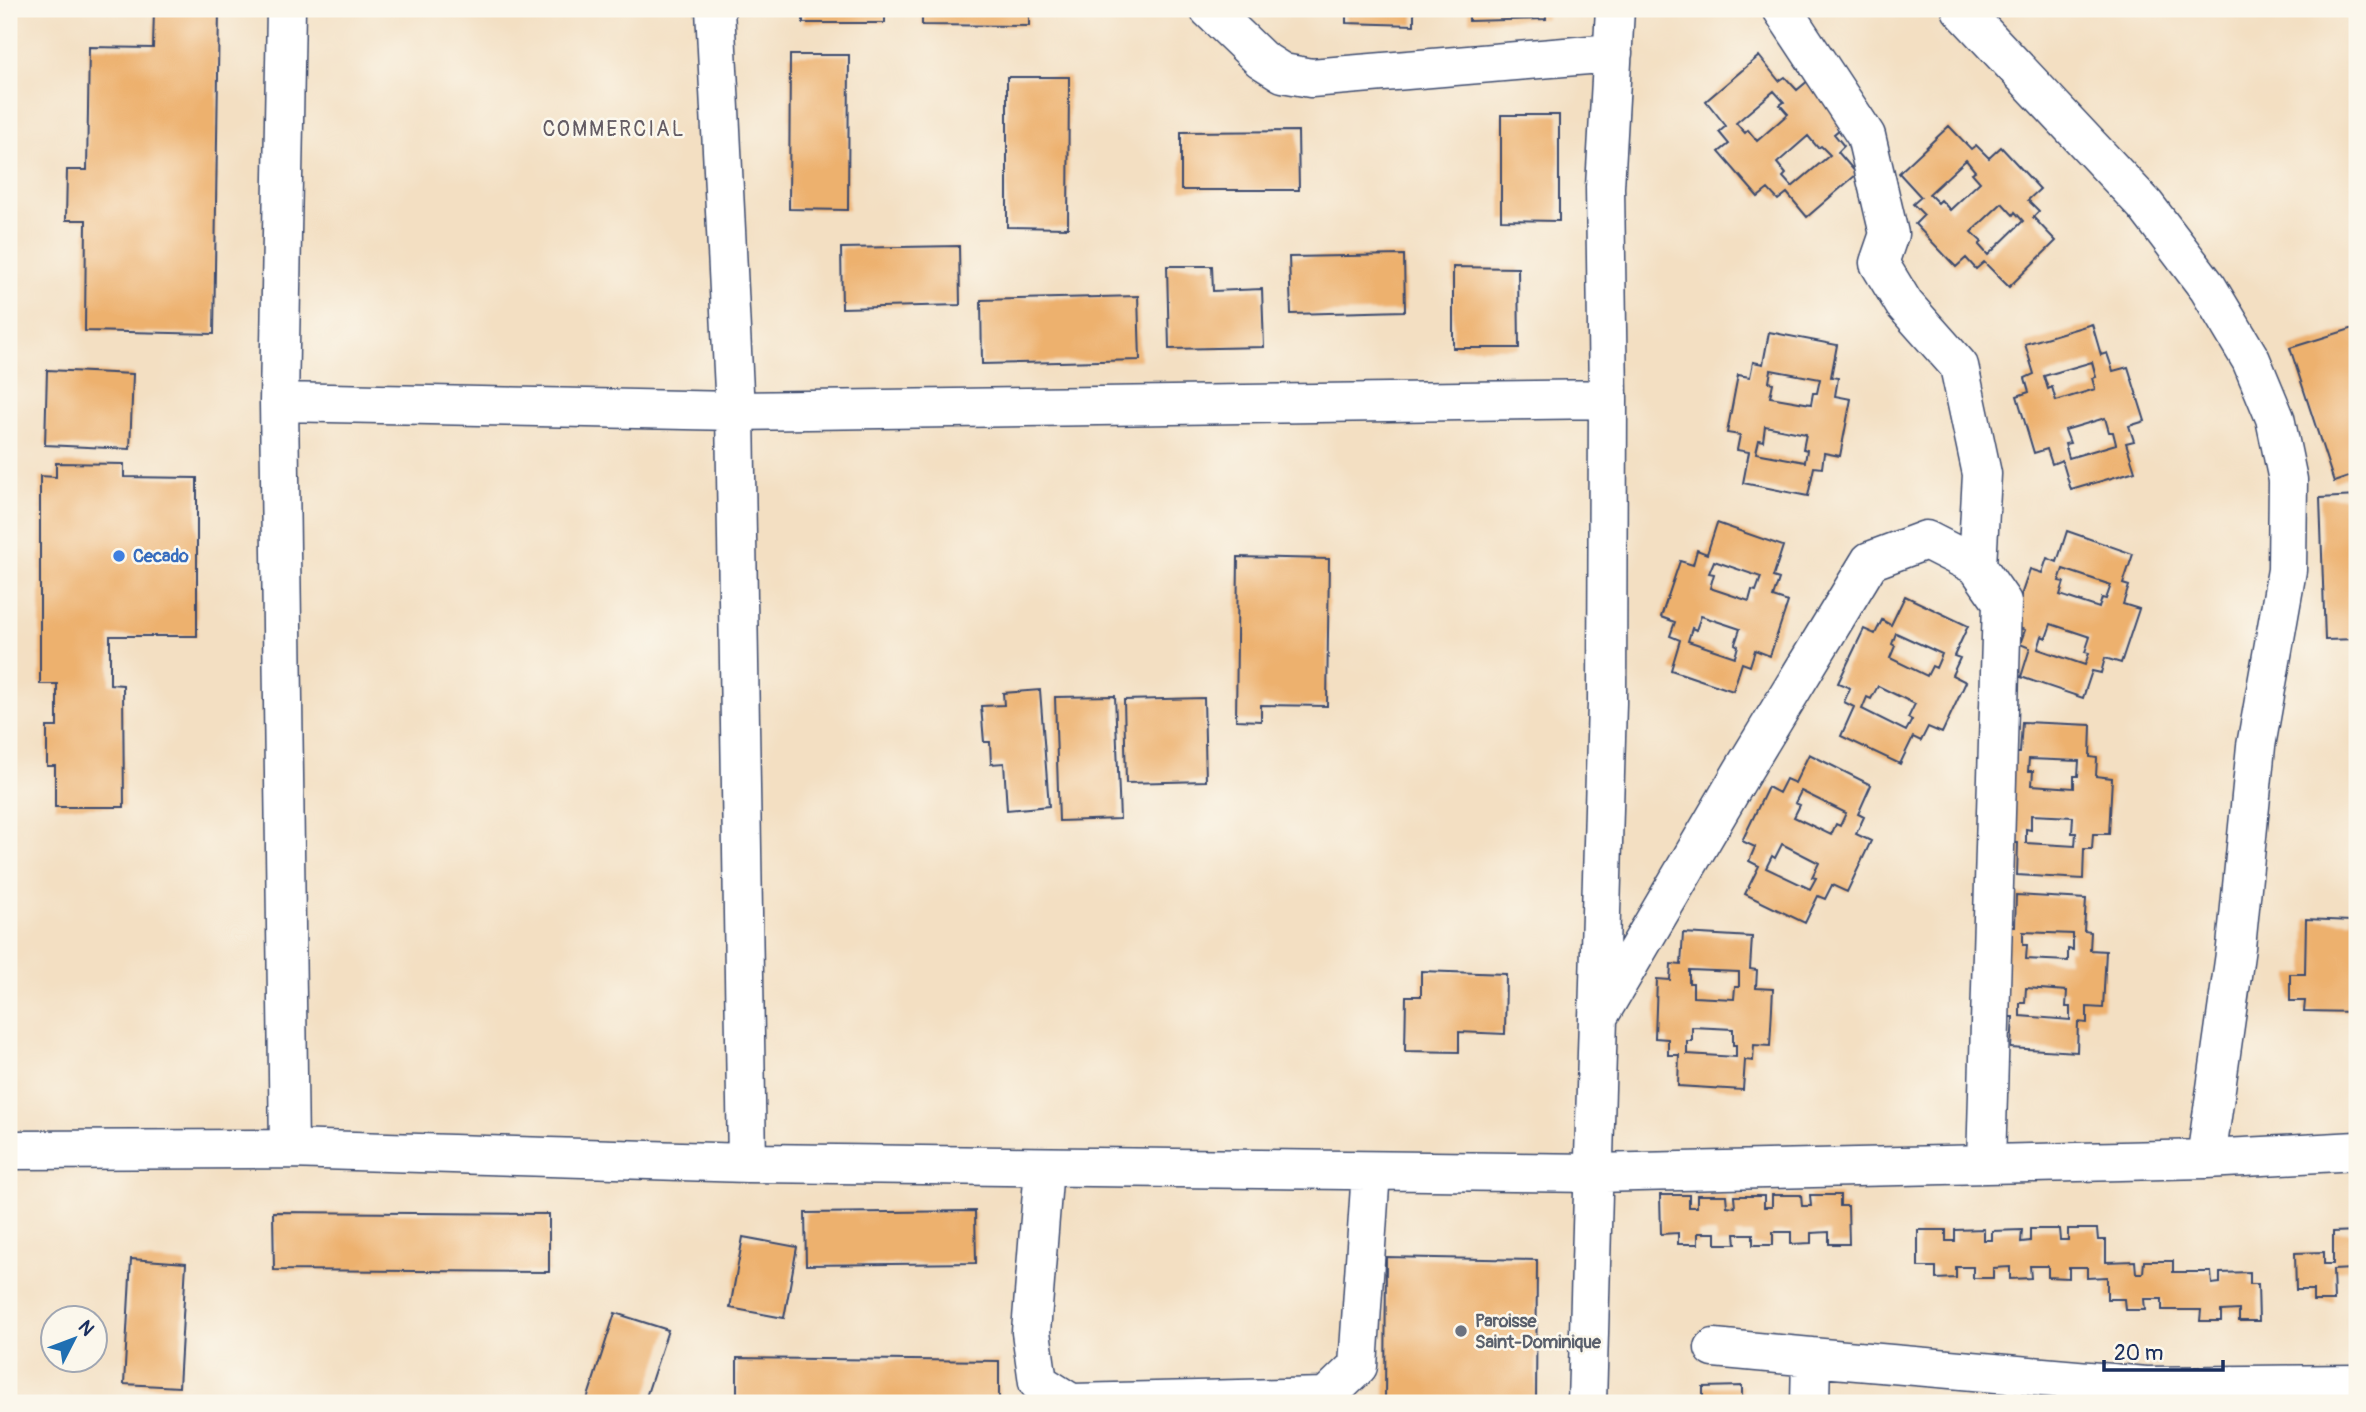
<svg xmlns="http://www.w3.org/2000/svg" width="2366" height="1412" font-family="Pangolin,sans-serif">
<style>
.building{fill:#edb16e;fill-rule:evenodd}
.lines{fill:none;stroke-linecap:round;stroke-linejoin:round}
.minor-casing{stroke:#3b496d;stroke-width:41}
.minor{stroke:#fff;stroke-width:38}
.shop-dot{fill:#3f7fe0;stroke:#fbf7ec;stroke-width:2.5}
.worship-dot{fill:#6b7280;stroke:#fbf7ec;stroke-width:2.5}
.labels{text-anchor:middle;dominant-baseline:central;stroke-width:5;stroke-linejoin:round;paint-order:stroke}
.shop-label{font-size:18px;font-weight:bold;fill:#366cbe;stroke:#fbf7ec;text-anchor:start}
.worship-label{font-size:18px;font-weight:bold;fill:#5b616d;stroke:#fbf7ec;text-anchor:start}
.quarter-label{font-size:21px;letter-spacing:2px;fill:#645c64;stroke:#fbf7ec}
</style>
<rect width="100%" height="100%" fill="#fbf7ec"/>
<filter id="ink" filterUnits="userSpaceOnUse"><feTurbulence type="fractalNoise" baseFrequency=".0143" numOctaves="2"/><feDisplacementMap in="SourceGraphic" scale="14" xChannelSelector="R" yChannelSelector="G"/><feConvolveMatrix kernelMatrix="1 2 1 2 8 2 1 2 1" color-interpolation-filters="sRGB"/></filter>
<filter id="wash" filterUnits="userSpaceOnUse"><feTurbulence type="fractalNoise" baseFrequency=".00686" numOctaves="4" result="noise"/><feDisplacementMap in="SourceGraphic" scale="28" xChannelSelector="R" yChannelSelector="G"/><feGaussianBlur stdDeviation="1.57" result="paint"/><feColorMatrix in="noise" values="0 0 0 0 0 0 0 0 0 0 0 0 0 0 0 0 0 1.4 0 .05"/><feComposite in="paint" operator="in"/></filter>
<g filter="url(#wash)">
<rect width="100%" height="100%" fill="#f3dfc2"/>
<g id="blocks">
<path class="building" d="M154 9H219L214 334 85 331 86 220H66L67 170H87L89 47 153 48Z
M803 9H885V23H803Z
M922 9H1029V26L922 25Z
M1346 9H1414V25L1346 23Z
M1469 9H1546V19L1469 21Z
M790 55H849L848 210 789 209Z
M1759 56 1779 81 1785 77 1797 90 1809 80 1846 124 1834 134 1844 146 1838 152 1857 174 1807 217 1787 193 1778 200 1768 189 1758 197 1719 152 1729 144 1719 132 1726 126 1706 101ZM1774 91 1784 102 1780 105 1788 114 1757 141 1748 130 1745 133 1736 123ZM1808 136 1818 148 1821 146 1830 155 1792 187 1783 177 1786 174 1777 163Z
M1007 77H1069L1068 228 1007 227Z
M1501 115H1559V221L1501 220Z
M1949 126 1971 149 1976 145 1989 158 2001 147 2040 189 2028 200 2039 211 2033 217 2056 241 2009 287 1984 262 1976 269 1966 258 1956 267 1915 224 1924 215 1913 204 1921 197 1899 173ZM1966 160 1975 171 1972 173 1980 182 1950 210 1941 200 1938 203 1929 194ZM2002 203 2013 215 2015 212 2023 221 1988 255 1979 245 1982 242 1971 232Z
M1298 131 1299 190H1181V132Z
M959 246 960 305 842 308 841 248Z
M1404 255 1405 311 1291 314 1289 257Z
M1167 266H1212L1213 291 1262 289 1264 347 1169 349Z
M1453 267 1518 268 1519 348H1453Z
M1138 296 1140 360 982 364 981 300Z
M2092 324 2101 355 2107 353 2113 371 2128 367 2145 421 2129 426 2134 441 2126 443 2135 471 2071 490 2062 460 2052 464 2047 449 2034 453 2017 396 2029 392 2025 378 2034 374 2025 344ZM2092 362 2096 377 2092 378 2095 389 2056 401 2052 387 2048 389 2044 376ZM2105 418 2109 432H2113L2116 444 2069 458 2065 444 2070 443 2065 430Z
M2357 327V474L2334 482 2290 348Z
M1769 332 1837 345 1831 377 1838 378 1835 396 1851 399 1840 456 1824 453 1822 468 1814 467 1808 496 1743 483 1749 452 1737 450 1740 435 1727 433 1738 375 1750 377 1753 362 1763 364ZM1771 370 1820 379 1817 393H1813L1811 404 1770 397 1773 383 1769 382ZM1765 426 1806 434 1803 449 1807 450 1805 462 1756 453 1759 440 1763 441Z
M47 370 133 374 130 449 45 445Z
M56 463 124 464V477L197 478V636H110V684L123 685 124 807H55V766H47V727H57V684H40V476L56 477Z
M2357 496V639L2325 640 2320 498Z
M1717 523 1783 546 1773 577 1779 579 1773 597 1788 602 1770 656 1755 650 1750 666 1742 663 1733 691 1671 670 1680 640 1670 636 1675 622 1661 617 1680 561 1693 565 1697 550 1707 554ZM1714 561 1761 577 1756 591 1752 590 1749 601 1710 588 1714 574 1709 573ZM1701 616 1740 629 1735 644 1738 646 1735 657 1688 641 1692 628 1696 630Z
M2067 531 2133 554 2123 584 2129 586 2123 604 2139 609 2121 663 2105 658 2101 673 2092 671 2083 698 2021 677 2030 648 2020 644 2025 630 2011 625 2030 569 2042 573 2047 558 2057 562ZM2063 569 2111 585 2106 599 2102 598 2099 608 2060 595 2064 582 2059 581ZM2051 624 2090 637 2085 652 2089 653 2085 665 2038 649 2042 636 2046 638Z
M1238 557 1329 559 1327 706 1261 705V721L1236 720Z
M1905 596 1968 626 1954 656 1960 658 1952 675 1966 682 1942 733 1928 727 1921 741 1913 737 1900 764 1841 736 1854 707 1844 702 1850 688 1838 683 1864 629 1875 634 1882 620 1891 625ZM1896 633 1942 654 1936 668 1932 666 1927 676 1890 658 1895 646 1892 644ZM1878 686 1915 704 1908 718 1912 720 1906 731 1862 709 1867 697 1871 699Z
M1040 690 1049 806 1007 810 1004 763 991 764 990 742H984L981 706 1004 705 1003 693Z
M1115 696 1120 819 1059 821 1055 697Z
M1204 698 1206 781 1126 783 1124 700Z
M2022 722 2091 725 2090 757 2097 758 2096 776 2112 778 2109 834H2093L2092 849H2084L2083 879 2017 875 2018 843H2007L2011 753H2020ZM2029 759 2079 761 2078 776H2074V788L2032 785 2033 771H2028ZM2031 815 2073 817 2072 833H2076L2075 846 2026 843V829L2031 830Z
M1809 754 1871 785 1858 814 1864 817 1856 834 1871 841 1847 892 1832 885 1825 899 1818 896 1805 923 1745 894 1759 866 1749 861 1755 847 1742 841 1768 787 1779 793 1786 779 1795 783ZM1801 791 1846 813 1840 826 1836 824 1831 835 1794 817 1800 805 1795 803ZM1782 844 1819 863 1812 877 1816 878 1810 889 1766 868 1772 856 1775 858Z
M2016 895 2086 899 2084 931 2091 932 2090 950 2106 951 2103 1008 2087 1007V1023L2078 1022 2077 1052 2011 1048 2013 1017H2001L2004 927H2015ZM2023 932 2073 934V950L2068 949V961L2026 959 2027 945H2023ZM2026 988 2067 991 2066 1007H2070V1020L2020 1016V1003H2025Z
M2351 907H2357V1012L2304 1011 2305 1001H2290V974H2305L2306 919 2351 921Z
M1683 933 1752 937 1750 969 1757 970 1756 988 1773 989 1770 1046 1754 1045 1753 1061 1745 1060 1743 1090 1678 1086 1679 1055H1668V1039L1655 1038 1657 979 1670 980 1671 964 1681 965ZM1689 970 1739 972V987H1735L1734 999 1693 997V983H1689ZM1692 1027 1733 1029V1045H1736V1057L1687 1054V1041H1692Z
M1421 971 1506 974 1505 1034 1459 1032V1052L1405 1051 1406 996H1421Z
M1660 1195H1689V1207H1697V1195H1726L1727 1206 1735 1207 1734 1196H1764V1207H1772V1195H1801L1802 1206H1811L1810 1195H1840V1206H1848L1849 1244H1829V1232L1811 1233V1243L1791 1244V1232H1773V1245H1753V1234H1735L1736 1244H1716V1233H1698V1244H1678V1233L1661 1234Z
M975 1211 976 1263 806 1265 805 1213Z
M273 1212 549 1214V1272L274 1270Z
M1984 1229V1240H1992V1231L2022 1230 2021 1242 2030 1241V1229H2059L2060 1240H2068V1229H2097L2098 1240H2106V1262L2135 1261 2136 1273H2143L2144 1261H2173V1272H2211L2212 1284 2220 1283V1273L2250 1272V1284H2258L2259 1321H2239V1310L2221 1311V1321H2200L2201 1310H2162V1299H2144L2145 1310H2125L2124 1299H2107V1277L2087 1278V1267H2069V1278L2048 1277V1266H2030L2031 1278 2010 1279V1267L1993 1268V1278H1973V1267H1956V1278L1936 1279V1267H1918V1230H1946V1241H1955V1230Z
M2357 1231V1281H2351L2352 1269 2333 1270 2334 1301H2313V1290H2296L2295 1253 2324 1252V1264H2333V1232Z
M743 1237 797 1247 784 1318 730 1308Z
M1386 1257 1537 1260 1536 1403H1385Z
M131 1259 186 1263 179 1387 124 1384Z
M615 1313 668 1330 644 1403H586Z
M737 1358 999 1361V1403H737Z
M1742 1386V1403H1703V1387Z"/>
</g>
</g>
<g filter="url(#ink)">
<use href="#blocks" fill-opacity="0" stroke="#3b496d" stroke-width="2"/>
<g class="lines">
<defs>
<path id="minor" d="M286 9 279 402 289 1149
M715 9 735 411 747 1163
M1209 9 1261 59 1283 73 1311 78 1613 53
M1782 9 1866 136 1889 234 1879 263 1904 304 1959 366 1982 474 1977 566
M1961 9 2145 205 2208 288 2251 360 2275 418 2288 480 2287 570 2256 746 2236 947 2206 1159
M279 402 735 411 1608 399
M1600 1014 1742 772 1870 561 1926 540 1977 566 2002 602 1986 1164
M9 1150 289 1149 747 1163 1595 1173 2206 1159 2357 1151
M1044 1167 1031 1332 1038 1382 1071 1403
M1714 1348 1811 1357 1810 1403
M1811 1357 2146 1386 2357 1384
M1073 1403 1326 1397 1358 1366 1371 1171
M1587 1403 1607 703 1608 399 1605 187 1615 9"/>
</defs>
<use href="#minor" class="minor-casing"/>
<use href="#minor" class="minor"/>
</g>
</g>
<circle class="shop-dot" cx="119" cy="556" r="7"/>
<circle class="worship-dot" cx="1461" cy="1331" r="7"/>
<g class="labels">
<g class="shop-label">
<text x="133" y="556">Cecado</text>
</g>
<g class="worship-label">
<text x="1475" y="1321">Paroisse<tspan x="1475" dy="21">Saint-Dominique</tspan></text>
</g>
<g class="quarter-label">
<text x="614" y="129">COMMERCIAL</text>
</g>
</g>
<rect width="2366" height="1412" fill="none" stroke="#fbf7ec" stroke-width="35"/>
<g transform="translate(74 1339) rotate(48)"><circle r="33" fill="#fbf7ec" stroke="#a1a7b3" stroke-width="2"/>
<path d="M0-5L12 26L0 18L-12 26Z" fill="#1f6fb2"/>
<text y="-10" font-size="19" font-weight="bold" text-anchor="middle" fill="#1b2f5e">N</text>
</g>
<path d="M2104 1360v10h119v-10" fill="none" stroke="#1b2f5e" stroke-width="3.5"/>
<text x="2114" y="1360" font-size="21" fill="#1b2f5e" stroke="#fbf7ec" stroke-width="5" paint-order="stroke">20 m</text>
</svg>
